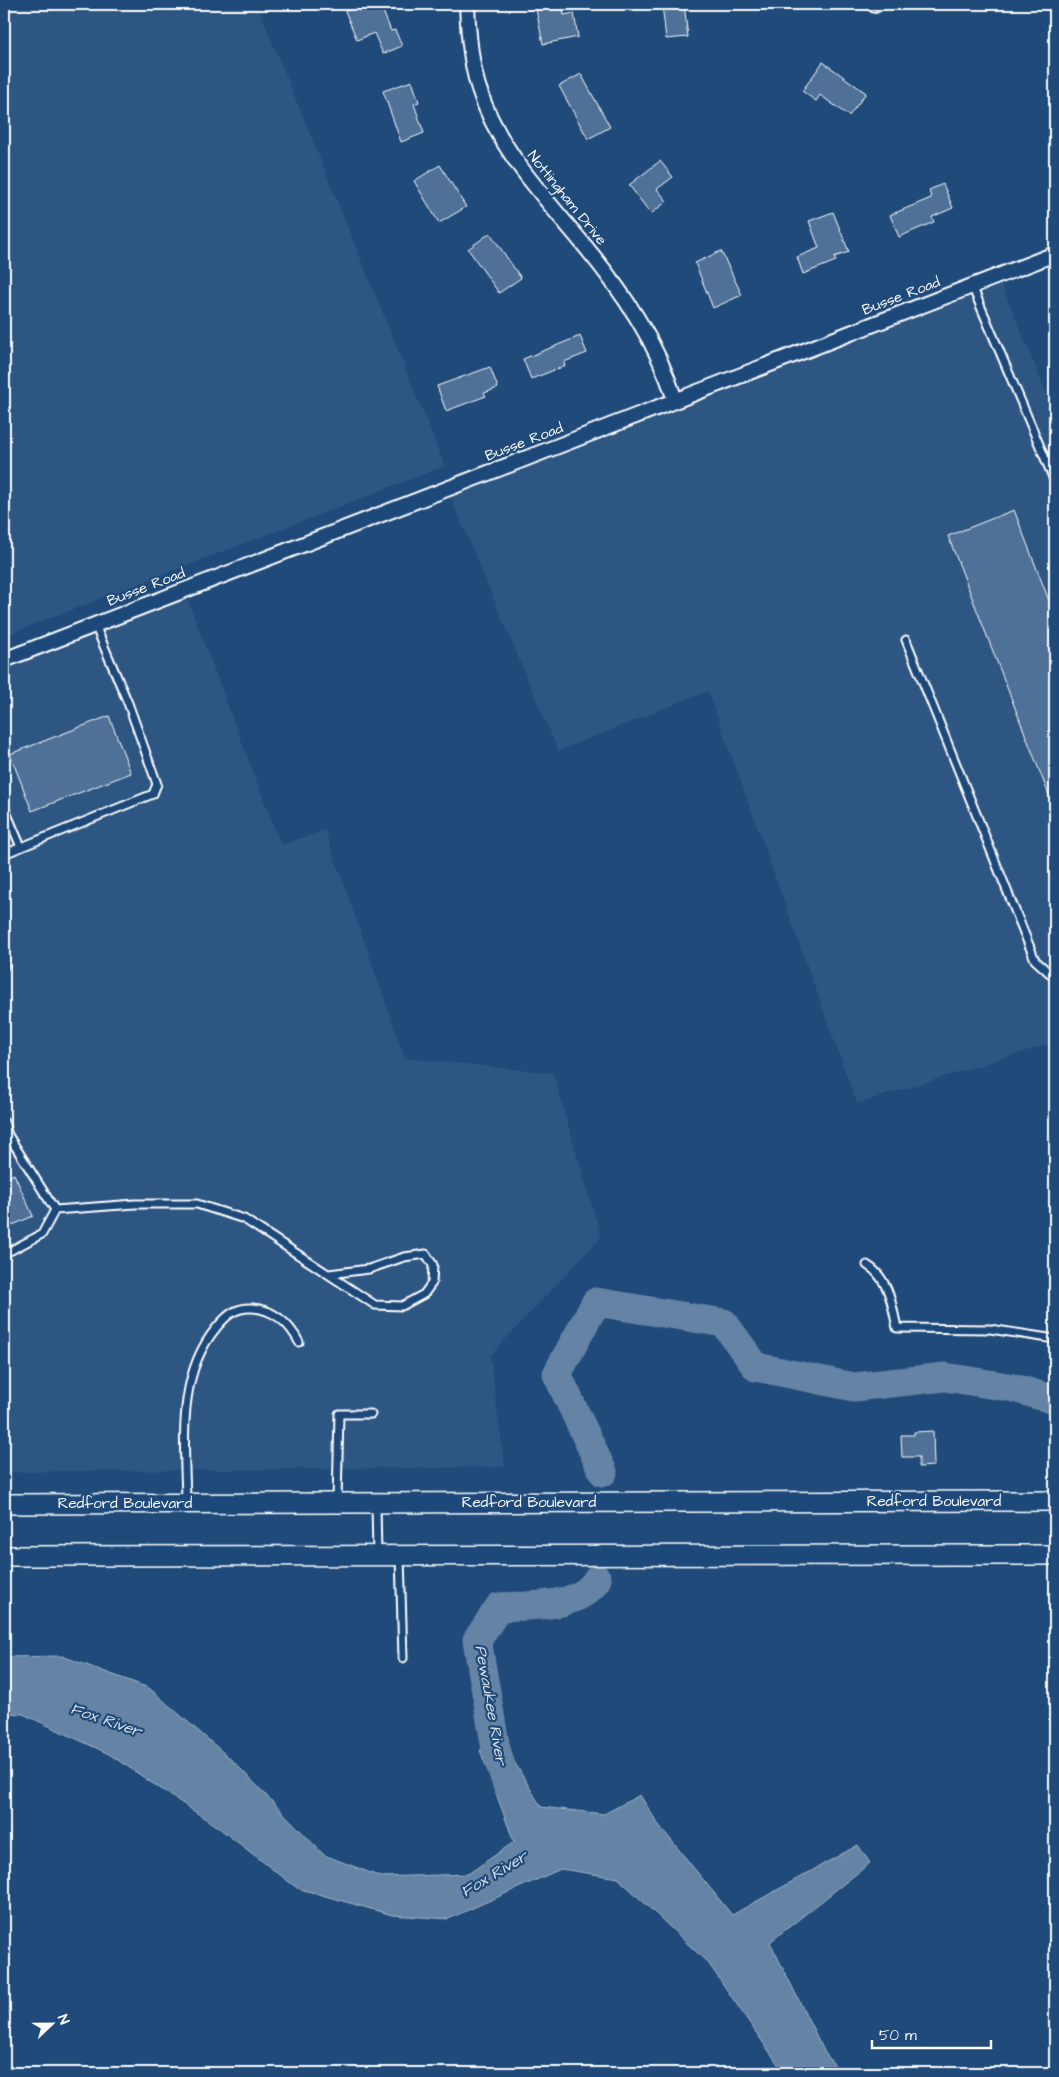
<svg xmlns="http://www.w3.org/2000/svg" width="1059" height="2077" font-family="'Architects Daughter',sans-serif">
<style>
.built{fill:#2e5683}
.water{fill:#6583a4;stroke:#a3b5c8}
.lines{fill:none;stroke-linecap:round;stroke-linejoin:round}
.river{stroke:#6583a4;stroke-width:29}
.building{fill:#507197;stroke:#fff}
.lane-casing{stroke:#fff;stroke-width:11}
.street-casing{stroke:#fff;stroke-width:18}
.secondary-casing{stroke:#fff;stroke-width:22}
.lane{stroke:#1f4a7a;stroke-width:7}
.street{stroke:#1f4a7a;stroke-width:14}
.secondary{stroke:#1f4a7a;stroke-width:19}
.labels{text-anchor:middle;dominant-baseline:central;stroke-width:4.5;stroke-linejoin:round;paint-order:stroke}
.street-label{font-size:15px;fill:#fff;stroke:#1f4a7a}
.water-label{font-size:16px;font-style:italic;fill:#d8e0e8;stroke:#1f4a7a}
</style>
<rect width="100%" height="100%" fill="#1f4a7a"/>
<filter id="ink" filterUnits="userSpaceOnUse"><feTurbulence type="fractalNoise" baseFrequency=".02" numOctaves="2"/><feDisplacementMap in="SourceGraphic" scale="10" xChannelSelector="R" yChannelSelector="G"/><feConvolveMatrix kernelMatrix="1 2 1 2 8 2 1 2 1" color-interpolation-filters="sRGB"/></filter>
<g filter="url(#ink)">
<path class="built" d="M4 4H257L445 466 4 636Z
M998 276 1055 414V1042L857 1104 708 691 558 751 447 489Z
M184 590 281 845 325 830 405 1058 553 1073 601 1237 490 1356 505 1467 4 1472V660Z"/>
<path class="water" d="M62 1656 149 1688 234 1762 324 1855 381 1877 468 1874 514 1842 480 1750 505 1746 541 1807 604 1814 640 1795 658 1824 732 1915 858 1845 870 1863 770 1942 825 2053 841 2073H784L709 1964 618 1878 561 1869 448 1919 392 1915 297 1888 219 1828 109 1754 23 1714 4 1713V1657Z"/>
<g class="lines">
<path class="river" d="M603 1472 557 1374 596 1302 724 1323 756 1367 854 1387 945 1377 1014 1388 1055 1400
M507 1785 496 1749 477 1640 499 1607C529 1605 581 1609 597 1579"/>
</g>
<path class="building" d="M363 4H380L391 31 395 30 402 46 383 54 374 33 357 40 345 11Z
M535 4H562L564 15 574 13 578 37 543 44Z
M662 4H684L688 37 666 39Z
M823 62 866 93 849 116 820 95 816 101 802 91Z
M581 74 610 127 588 139 559 86Z
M412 81 419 102 414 104 424 133 401 142 383 91Z
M660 161 673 177 657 189 667 201 651 214 629 185Z
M440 165 466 207 439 223 414 181Z
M943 184 953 208 932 217 934 222 899 237 890 215 931 198 929 190Z
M833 212 849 252 834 257 836 261 803 274 797 257 819 248 809 221Z
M490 233 521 278 499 293 468 249Z
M721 251 742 295 713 308 695 263Z
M580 336 587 353 564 362 565 366 531 379 523 359Z
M490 367 498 388 484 393 486 396 446 411 437 386Z
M1014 510 1055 616 1054 808 948 536Z
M109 716 131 773 32 811 10 754Z
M14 1174 33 1216 4 1229V1179Z
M933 1431 934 1466 919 1467V1457H902L901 1435H914V1432Z"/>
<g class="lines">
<defs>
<path id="lane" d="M972 286 1055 482
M906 640 1035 960 1055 978
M4 807 21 847
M4 854 153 794 157 784 128 703 95 625
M4 960V966
M4 1122 8 1135 55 1210 42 1234 4 1254
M55 1210 135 1204H197L244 1219 375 1305 402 1306 424 1294 432 1283 433 1265 426 1254 404 1257 369 1269 329 1274
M867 1265C889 1278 892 1305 897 1328L990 1329 1055 1339
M186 1502C185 1443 176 1375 217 1327 227 1315 236 1307 252 1308 273 1309 289 1323 299 1342
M337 1502 339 1414H371
M376 1503 377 1555
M400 1556 403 1658"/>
<path id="street" d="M467 4C468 32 470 59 478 86 497 149 543 195 584 245 623 292 657 342 675 400
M875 4V5
M4 660 1055 254"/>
<path id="secondary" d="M4 1504 1055 1501
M4 1556 1055 1555"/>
</defs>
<use href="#lane" class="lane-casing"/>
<use href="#street" class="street-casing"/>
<use href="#secondary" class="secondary-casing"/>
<use href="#lane" class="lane"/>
<use href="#street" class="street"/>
<use href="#secondary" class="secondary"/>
</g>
</g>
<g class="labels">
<g class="street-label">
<text transform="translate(567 198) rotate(51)">Nottingham Drive</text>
<text transform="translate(901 296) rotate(-21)">Busse Road</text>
<text transform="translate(524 442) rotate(-21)">Busse Road</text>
<text transform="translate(146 587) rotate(-21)">Busse Road</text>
<text x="934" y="1501">Redford Boulevard</text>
<text x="529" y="1502">Redford Boulevard</text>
<text x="125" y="1503">Redford Boulevard</text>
</g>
<g class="water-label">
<text transform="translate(491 1705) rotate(80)">Pewaukee River</text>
<text transform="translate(106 1720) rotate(19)">Fox River</text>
<text transform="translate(494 1874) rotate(-31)">Fox River</text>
</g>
</g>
<rect width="1059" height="2077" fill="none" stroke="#1f4a7a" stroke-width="20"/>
<rect x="10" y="10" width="1039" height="2057" fill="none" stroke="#fff" stroke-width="2" filter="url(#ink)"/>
<g transform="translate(52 2024) rotate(68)" stroke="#1f4a7a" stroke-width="4" paint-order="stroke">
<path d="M0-4L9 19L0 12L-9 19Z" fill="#ffffff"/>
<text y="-8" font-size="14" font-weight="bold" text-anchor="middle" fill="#ffffff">N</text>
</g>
<path d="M872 2040v8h119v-8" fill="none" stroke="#ffffff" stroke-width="2.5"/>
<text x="879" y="2040" font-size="15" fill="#ffffff" stroke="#1f4a7a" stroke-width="4" paint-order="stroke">50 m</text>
</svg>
